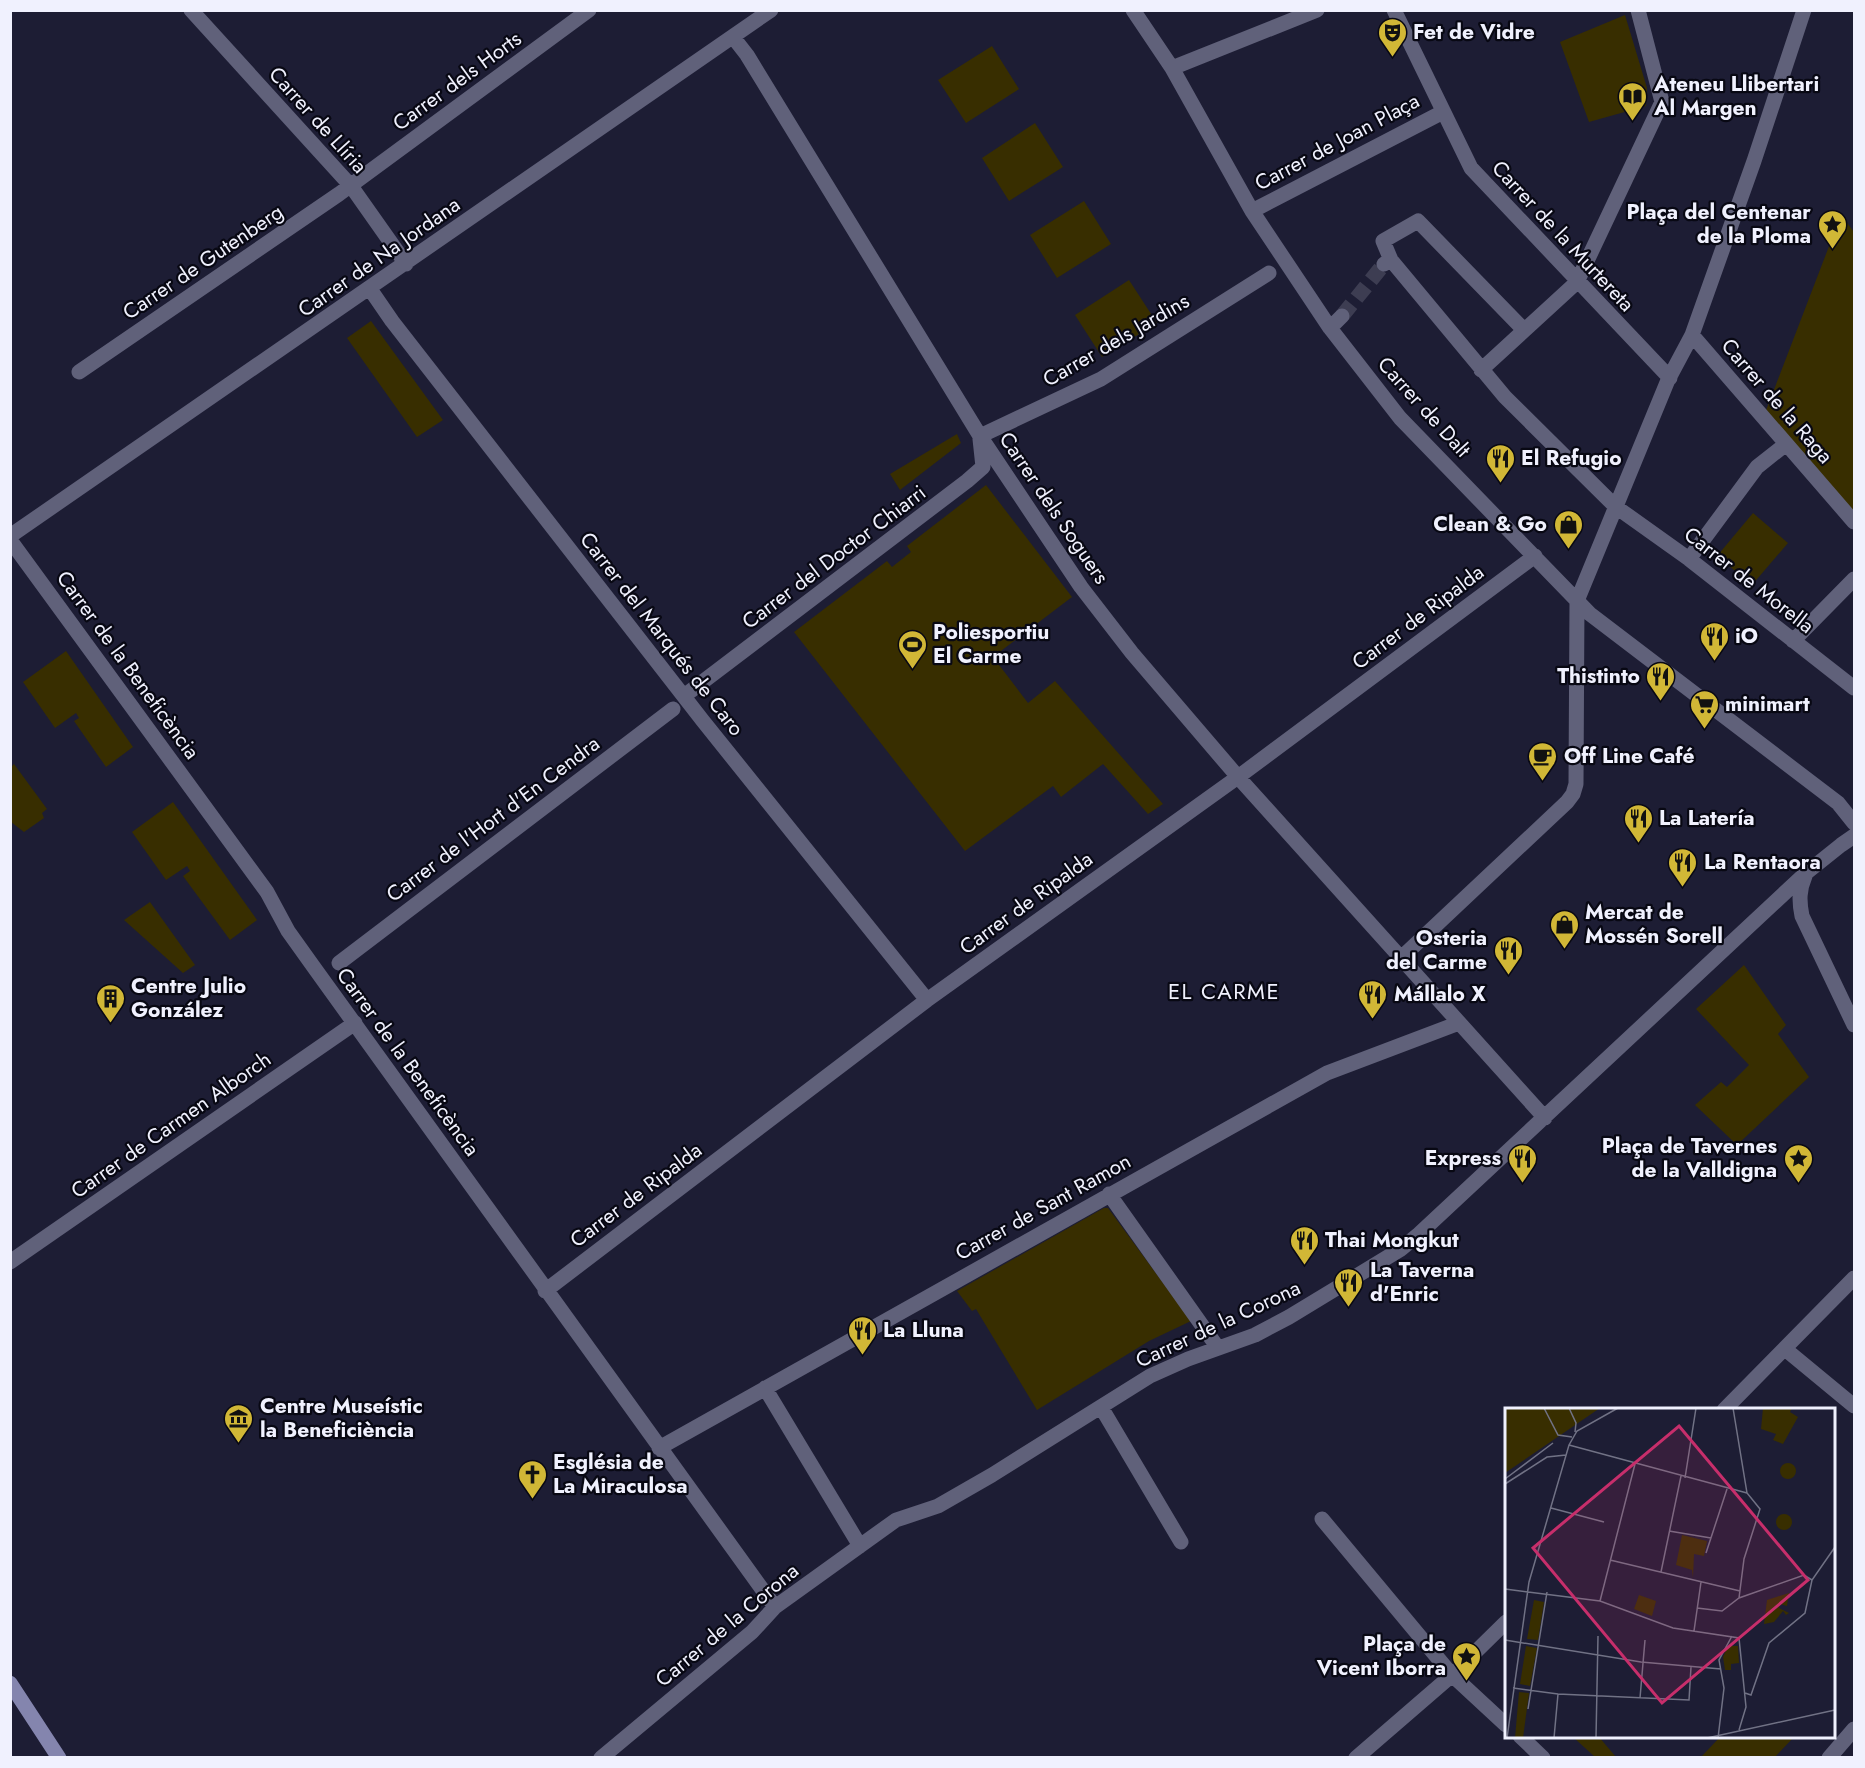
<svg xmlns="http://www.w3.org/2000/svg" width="1865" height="1768" font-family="Jost,sans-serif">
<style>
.green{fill:#382e00}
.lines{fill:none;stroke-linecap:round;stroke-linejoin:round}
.street-tunnel{stroke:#3d3d52;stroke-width:15;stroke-dasharray:15 8;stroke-linecap:butt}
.street{stroke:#60617a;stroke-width:15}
.secondary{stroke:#8485ae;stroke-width:15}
.labels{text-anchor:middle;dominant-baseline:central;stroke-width:4.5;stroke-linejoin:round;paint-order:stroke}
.poi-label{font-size:21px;font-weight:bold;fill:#f0f1fe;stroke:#080813;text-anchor:start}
.street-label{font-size:21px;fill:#f0f1fe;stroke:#080813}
.neighbourhood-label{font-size:22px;letter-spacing:1.5px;fill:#f0f1fe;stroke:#080813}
.inset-road{fill:none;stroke:#717285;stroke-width:1.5}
.view{fill:#c72e6b;fill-opacity:0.15;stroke:#c72e6b;stroke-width:3}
.inset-edge{fill:none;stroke:#f0f1fe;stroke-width:3}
</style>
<rect width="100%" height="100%" fill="#1d1d34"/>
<path class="green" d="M1625 15 1647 88 1646 106 1589 122 1560 42Z
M992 46 1019 89 966 123 938 80Z
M1035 123 1063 167 1009 201 982 158Z
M1084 201 1111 244 1057 278 1030 235Z
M1841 215 1854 232V515L1765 413Z
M1129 280 1157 323 1102 357 1075 315Z
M371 321 443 420 417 437 347 338Z
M957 434 961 443 900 490 890 474Z
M986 485 1072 597 993 657 1028 703 1055 681 1163 804 1148 814 1103 764 1061 797 1053 786 965 851 794 632 887 561 892 567 911 552 907 546Z
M1753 513 1788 543 1752 585 1717 556Z
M66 651 133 747 106 767 74 721 79 718 76 713 55 728 23 682Z
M14 764 47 809 42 813 44 818 24 832 11 822V767Z
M173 802 257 920 230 940 183 876 190 871 187 866 166 880 132 832Z
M150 902 195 965 183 973 124 920Z
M1744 965 1786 1025 1778 1034 1809 1077 1737 1145 1695 1105 1721 1082 1727 1087 1749 1065 1696 1009Z
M1104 1208H1108L1191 1321 1149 1341 1037 1410 976 1309 972 1311 957 1291Z
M1573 1737H1599L1616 1757H1595Z
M1720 1737 1721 1736 1794 1737 1775 1757H1701Z"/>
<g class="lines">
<path class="street-tunnel" d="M1342 316 1384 264"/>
<path class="street" d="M191 10 351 186 406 264
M1133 10 1172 68 1252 211 1330 328 1400 418 1590 614 1838 803 1854 823
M1394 10 1471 168 1670 378
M733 37 747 55 980 436 1081 587 1132 653 1238 777 1545 1118
M1172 68 1317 10
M1252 211 1443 112
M1391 260 1383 241 1418 221 1524 330
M1384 264 1391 260 1505 397 1616 507 1689 559 1854 688
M370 289 392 321 703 721 927 1000
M1330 328 1342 316
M1692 335 1854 522
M1481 370 1577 282 1662 102 1638 10
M79 372 339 194 589 10
M980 436 1101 379 1269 273
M10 536 771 10
M10 540 267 892 288 931 313 966 775 1607
M1689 559 1757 467 1786 444
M1793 641 1854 579
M684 696 967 481 983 467 980 439
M1805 876C1799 890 1799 901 1802 916L1854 1025
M1400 959 1567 802 1573 794 1576 784 1577 601 1668 380 1692 335 1754 161 1804 10
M339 963 673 709
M1109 1194 1218 1348
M10 1262 355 1023
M545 1291 927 1000 1238 777 1535 556
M1785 1349 1854 1406
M765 1388 860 1546
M1101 1407 1181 1542
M1724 1410 1854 1278
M659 1448 1327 1073 1459 1023
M1322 1519 1452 1675 1506 1725
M1520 1736 1543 1758
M601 1758 752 1632 775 1607 896 1520 938 1506 992 1475 1150 1376 1188 1359 1255 1335 1289 1317 1401 1249 1419 1234 1806 873 1841 845 1854 836
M1356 1758 1452 1675 1506 1622
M1829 1758 1854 1729"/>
<path class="secondary" d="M10 1683 59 1758"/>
</g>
<defs>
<symbol id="theatre-pin" viewBox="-11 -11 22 30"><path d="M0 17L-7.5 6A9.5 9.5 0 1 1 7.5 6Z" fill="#d1b736" stroke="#080813"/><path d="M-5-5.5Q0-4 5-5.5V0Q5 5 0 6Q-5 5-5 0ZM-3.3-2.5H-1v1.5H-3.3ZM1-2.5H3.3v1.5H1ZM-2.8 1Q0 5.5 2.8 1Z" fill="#111"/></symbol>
<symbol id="library-pin" viewBox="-11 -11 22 30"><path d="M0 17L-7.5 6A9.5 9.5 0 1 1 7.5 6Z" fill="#d1b736" stroke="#080813"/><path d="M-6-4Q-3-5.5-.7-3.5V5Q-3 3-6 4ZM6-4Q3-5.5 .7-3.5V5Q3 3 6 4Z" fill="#111"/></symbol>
<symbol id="sight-pin" viewBox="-11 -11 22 30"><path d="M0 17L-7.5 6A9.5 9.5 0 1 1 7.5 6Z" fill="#d1b736" stroke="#080813"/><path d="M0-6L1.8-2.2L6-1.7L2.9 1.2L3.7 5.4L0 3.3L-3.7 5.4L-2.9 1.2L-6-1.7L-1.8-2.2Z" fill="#111"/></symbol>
<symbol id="restaurant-pin" viewBox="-11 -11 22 30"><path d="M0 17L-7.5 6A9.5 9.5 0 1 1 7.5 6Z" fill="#d1b736" stroke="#080813"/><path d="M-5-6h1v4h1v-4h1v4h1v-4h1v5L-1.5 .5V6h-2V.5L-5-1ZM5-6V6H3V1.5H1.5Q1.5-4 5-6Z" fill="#111"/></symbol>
<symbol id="shop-pin" viewBox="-11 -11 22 30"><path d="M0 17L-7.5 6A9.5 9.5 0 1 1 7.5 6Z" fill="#d1b736" stroke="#080813"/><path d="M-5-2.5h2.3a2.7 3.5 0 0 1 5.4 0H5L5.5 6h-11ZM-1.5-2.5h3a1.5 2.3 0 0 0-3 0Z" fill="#111"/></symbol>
<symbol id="stadium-pin" viewBox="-11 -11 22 30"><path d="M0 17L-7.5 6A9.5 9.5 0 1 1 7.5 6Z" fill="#d1b736" stroke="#080813"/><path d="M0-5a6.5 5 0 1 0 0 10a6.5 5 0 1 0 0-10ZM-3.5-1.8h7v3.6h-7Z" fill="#111"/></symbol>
<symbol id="supermarket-pin" viewBox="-11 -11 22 30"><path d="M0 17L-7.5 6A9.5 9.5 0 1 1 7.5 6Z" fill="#d1b736" stroke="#080813"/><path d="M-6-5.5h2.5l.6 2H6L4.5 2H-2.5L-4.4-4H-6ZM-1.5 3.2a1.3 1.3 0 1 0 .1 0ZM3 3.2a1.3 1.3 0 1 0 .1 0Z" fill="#111"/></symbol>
<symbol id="cafe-pin" viewBox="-11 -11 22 30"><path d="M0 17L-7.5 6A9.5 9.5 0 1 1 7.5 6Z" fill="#d1b736" stroke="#080813"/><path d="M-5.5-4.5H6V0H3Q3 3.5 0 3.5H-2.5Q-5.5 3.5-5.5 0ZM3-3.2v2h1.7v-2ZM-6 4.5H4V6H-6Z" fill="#111"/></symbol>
<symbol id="building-pin" viewBox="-11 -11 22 30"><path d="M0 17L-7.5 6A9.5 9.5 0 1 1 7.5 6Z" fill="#d1b736" stroke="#080813"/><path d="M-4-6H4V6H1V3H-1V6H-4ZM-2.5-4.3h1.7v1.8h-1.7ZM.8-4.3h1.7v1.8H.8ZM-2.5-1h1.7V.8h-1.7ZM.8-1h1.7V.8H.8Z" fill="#111"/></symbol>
<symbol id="museum-pin" viewBox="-11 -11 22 30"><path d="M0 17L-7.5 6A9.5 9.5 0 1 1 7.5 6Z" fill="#d1b736" stroke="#080813"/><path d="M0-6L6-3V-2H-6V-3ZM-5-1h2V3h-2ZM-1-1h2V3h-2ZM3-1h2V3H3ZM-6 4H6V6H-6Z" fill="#111"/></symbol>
<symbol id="church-pin" viewBox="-11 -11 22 30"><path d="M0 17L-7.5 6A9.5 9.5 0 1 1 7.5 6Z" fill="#d1b736" stroke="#080813"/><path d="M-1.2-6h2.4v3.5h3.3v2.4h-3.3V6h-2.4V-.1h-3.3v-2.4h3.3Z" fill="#111"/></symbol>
</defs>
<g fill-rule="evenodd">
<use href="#theatre-pin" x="1376" y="16" width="33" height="45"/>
<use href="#library-pin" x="1616" y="80" width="33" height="45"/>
<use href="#sight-pin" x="1816" y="208" width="33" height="45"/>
<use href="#restaurant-pin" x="1484" y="442" width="33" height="45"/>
<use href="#shop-pin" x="1552" y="508" width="33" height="45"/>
<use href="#restaurant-pin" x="1698" y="620" width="33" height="45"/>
<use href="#stadium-pin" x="896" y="628" width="33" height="45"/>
<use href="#restaurant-pin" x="1644" y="660" width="33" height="45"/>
<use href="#supermarket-pin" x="1688" y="688" width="33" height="45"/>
<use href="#cafe-pin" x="1526" y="740" width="33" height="45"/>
<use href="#restaurant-pin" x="1622" y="802" width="33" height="45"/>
<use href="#restaurant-pin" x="1666" y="846" width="33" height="45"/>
<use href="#shop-pin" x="1548" y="908" width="33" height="45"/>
<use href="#restaurant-pin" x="1492" y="934" width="33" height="45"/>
<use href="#restaurant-pin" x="1356" y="978" width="33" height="45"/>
<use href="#building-pin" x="94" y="982" width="33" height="45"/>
<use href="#restaurant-pin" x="1506" y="1142" width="33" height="45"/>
<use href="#sight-pin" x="1782" y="1142" width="33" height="45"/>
<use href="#restaurant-pin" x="1288" y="1224" width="33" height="45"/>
<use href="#restaurant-pin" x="1332" y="1266" width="33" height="45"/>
<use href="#restaurant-pin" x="846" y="1314" width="33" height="45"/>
<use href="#museum-pin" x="222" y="1402" width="33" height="45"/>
<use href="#church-pin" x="516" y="1458" width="33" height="45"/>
<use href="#sight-pin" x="1450" y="1640" width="33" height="45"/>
</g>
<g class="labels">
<g class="poi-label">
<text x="1413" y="32">Fet de Vidre</text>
<text x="1654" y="84">Ateneu Llibertari<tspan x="1654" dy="24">Al Margen</tspan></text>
<text x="1811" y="212" text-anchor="end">Plaça del Centenar<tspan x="1811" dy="24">de la Ploma</tspan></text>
<text x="1521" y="458">El Refugio</text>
<text x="1547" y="524" text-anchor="end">Clean &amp; Go</text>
<text x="933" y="632">Poliesportiu<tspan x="933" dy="24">El Carme</tspan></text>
<text x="1735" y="636">iO</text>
<text x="1640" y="676" text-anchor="end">Thistinto</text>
<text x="1725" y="704">minimart</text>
<text x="1564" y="756">Off Line Café</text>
<text x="1659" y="818">La Latería</text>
<text x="1704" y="862">La Rentaora</text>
<text x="1585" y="912">Mercat de<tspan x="1585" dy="24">Mossén Sorell</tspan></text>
<text x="1487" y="938" text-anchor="end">Osteria<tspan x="1487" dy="24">del Carme</tspan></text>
<text x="131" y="986">Centre Julio<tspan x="131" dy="24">González</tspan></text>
<text x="1394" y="994">Mállalo X</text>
<text x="1777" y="1146" text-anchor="end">Plaça de Tavernes<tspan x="1777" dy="24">de la Valldigna</tspan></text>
<text x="1501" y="1158" text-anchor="end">Express</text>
<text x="1325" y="1240">Thai Mongkut</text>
<text x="1370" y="1270">La Taverna<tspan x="1370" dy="24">d'Enric</tspan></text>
<text x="883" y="1330">La Lluna</text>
<text x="260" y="1406">Centre Museístic<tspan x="260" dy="24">la Beneficiència</tspan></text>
<text x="553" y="1462">Església de<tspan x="553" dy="24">La Miraculosa</tspan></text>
<text x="1446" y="1644" text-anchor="end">Plaça de<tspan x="1446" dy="24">Vicent Iborra</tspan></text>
</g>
<g class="street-label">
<text transform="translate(457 81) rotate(-36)">Carrer dels Horts</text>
<text transform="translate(318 120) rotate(48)">Carrer de Llíria</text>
<text transform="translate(1337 142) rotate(-28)">Carrer de Joan Plaça</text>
<text transform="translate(1563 236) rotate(47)">Carrer de la Murtereta</text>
<text transform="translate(379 257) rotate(-35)">Carrer de Na Jordana</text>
<text transform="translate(203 262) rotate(-34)">Carrer de Gutenberg</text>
<text transform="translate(1116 340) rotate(-30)">Carrer dels Jardins</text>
<text transform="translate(1777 401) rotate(49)">Carrer de la Raga</text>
<text transform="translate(1424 407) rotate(48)">Carrer de Dalt</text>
<text transform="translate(1054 508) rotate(56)">Carrer dels Soguers</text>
<text transform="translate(834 557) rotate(-37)">Carrer del Doctor Chiarri</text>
<text transform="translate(1749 580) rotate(38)">Carrer de Morella</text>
<text transform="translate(1418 617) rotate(-37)">Carrer de Ripalda</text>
<text transform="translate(662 634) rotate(52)">Carrer del Marqués de Caro</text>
<text transform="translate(128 665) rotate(54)">Carrer de la Beneficència</text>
<text transform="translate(493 819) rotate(-37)">Carrer de l'Hort d'En Cendra</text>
<text transform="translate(1026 903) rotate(-36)">Carrer de Ripalda</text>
<text transform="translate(408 1062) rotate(54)">Carrer de la Beneficència</text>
<text transform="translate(171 1125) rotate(-35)">Carrer de Carmen Alborch</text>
<text transform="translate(636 1195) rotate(-37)">Carrer de Ripalda</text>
<text transform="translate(1043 1207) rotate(-29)">Carrer de Sant Ramon</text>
<text transform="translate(1218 1324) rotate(-25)">Carrer de la Corona</text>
<text transform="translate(727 1625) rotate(-40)">Carrer de la Corona</text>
</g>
<g class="neighbourhood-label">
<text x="1224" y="991">EL CARME</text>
</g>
</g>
<g transform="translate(1505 1408)">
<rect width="330" height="330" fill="#1d1d34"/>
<path d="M0 0H95L0 65ZM258 0H287L285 4 293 9 278 36 268 32 271 26 256 21ZM275 63a8 8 0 1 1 16 0a8 8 0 1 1-16 0ZM271 114a8 8 0 1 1 16 0a8 8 0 1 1-16 0ZM177 127 202 133 199 148 189 146 188 170 187 162 171 157ZM284 185 282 198 275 196 274 200 284 205 281 207 278 203 269 214 259 216 262 192ZM134 187 151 193 147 208 129 201ZM29 192 39 194 33 232 22 231ZM21 238 32 240 25 278 15 276ZM223 238H233L234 255 226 256V262H220L218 249ZM14 284 24 285 18 330H10Z" fill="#382e00"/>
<path class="inset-road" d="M39 0 53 27 67 29M64 0 71 15 70 24M228 0 242 85 255 101 239 151 234 190M64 37 242 85M180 70 191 0M0 71 48 35M0 76 42 49 61 47M46 100 99 114M164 123 206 130M201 145 222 81M105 152 235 183M156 164 176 68M0 181 95 193 168 220 234 230 241 299 234 322M95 193 130 56M192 200 217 203 234 190 299 167 307 172M189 223 196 174M0 232 136 254 216 261M8 280 53 286 184 292 186 259M240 285 246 287 264 235 300 205 307 172 330 139M135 290 140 232M23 301 42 184M2 330 24 174 64 37 72 23 113 0M49 330 53 286M91 330 93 228M202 330 330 302M213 330 219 280 214 252 227 228"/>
<path class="view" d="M174 18 303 172 157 295 28 140Z"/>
<rect width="330" height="330" class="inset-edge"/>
</g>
<rect width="1865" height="1768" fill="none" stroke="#f0f1fe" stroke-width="24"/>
</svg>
